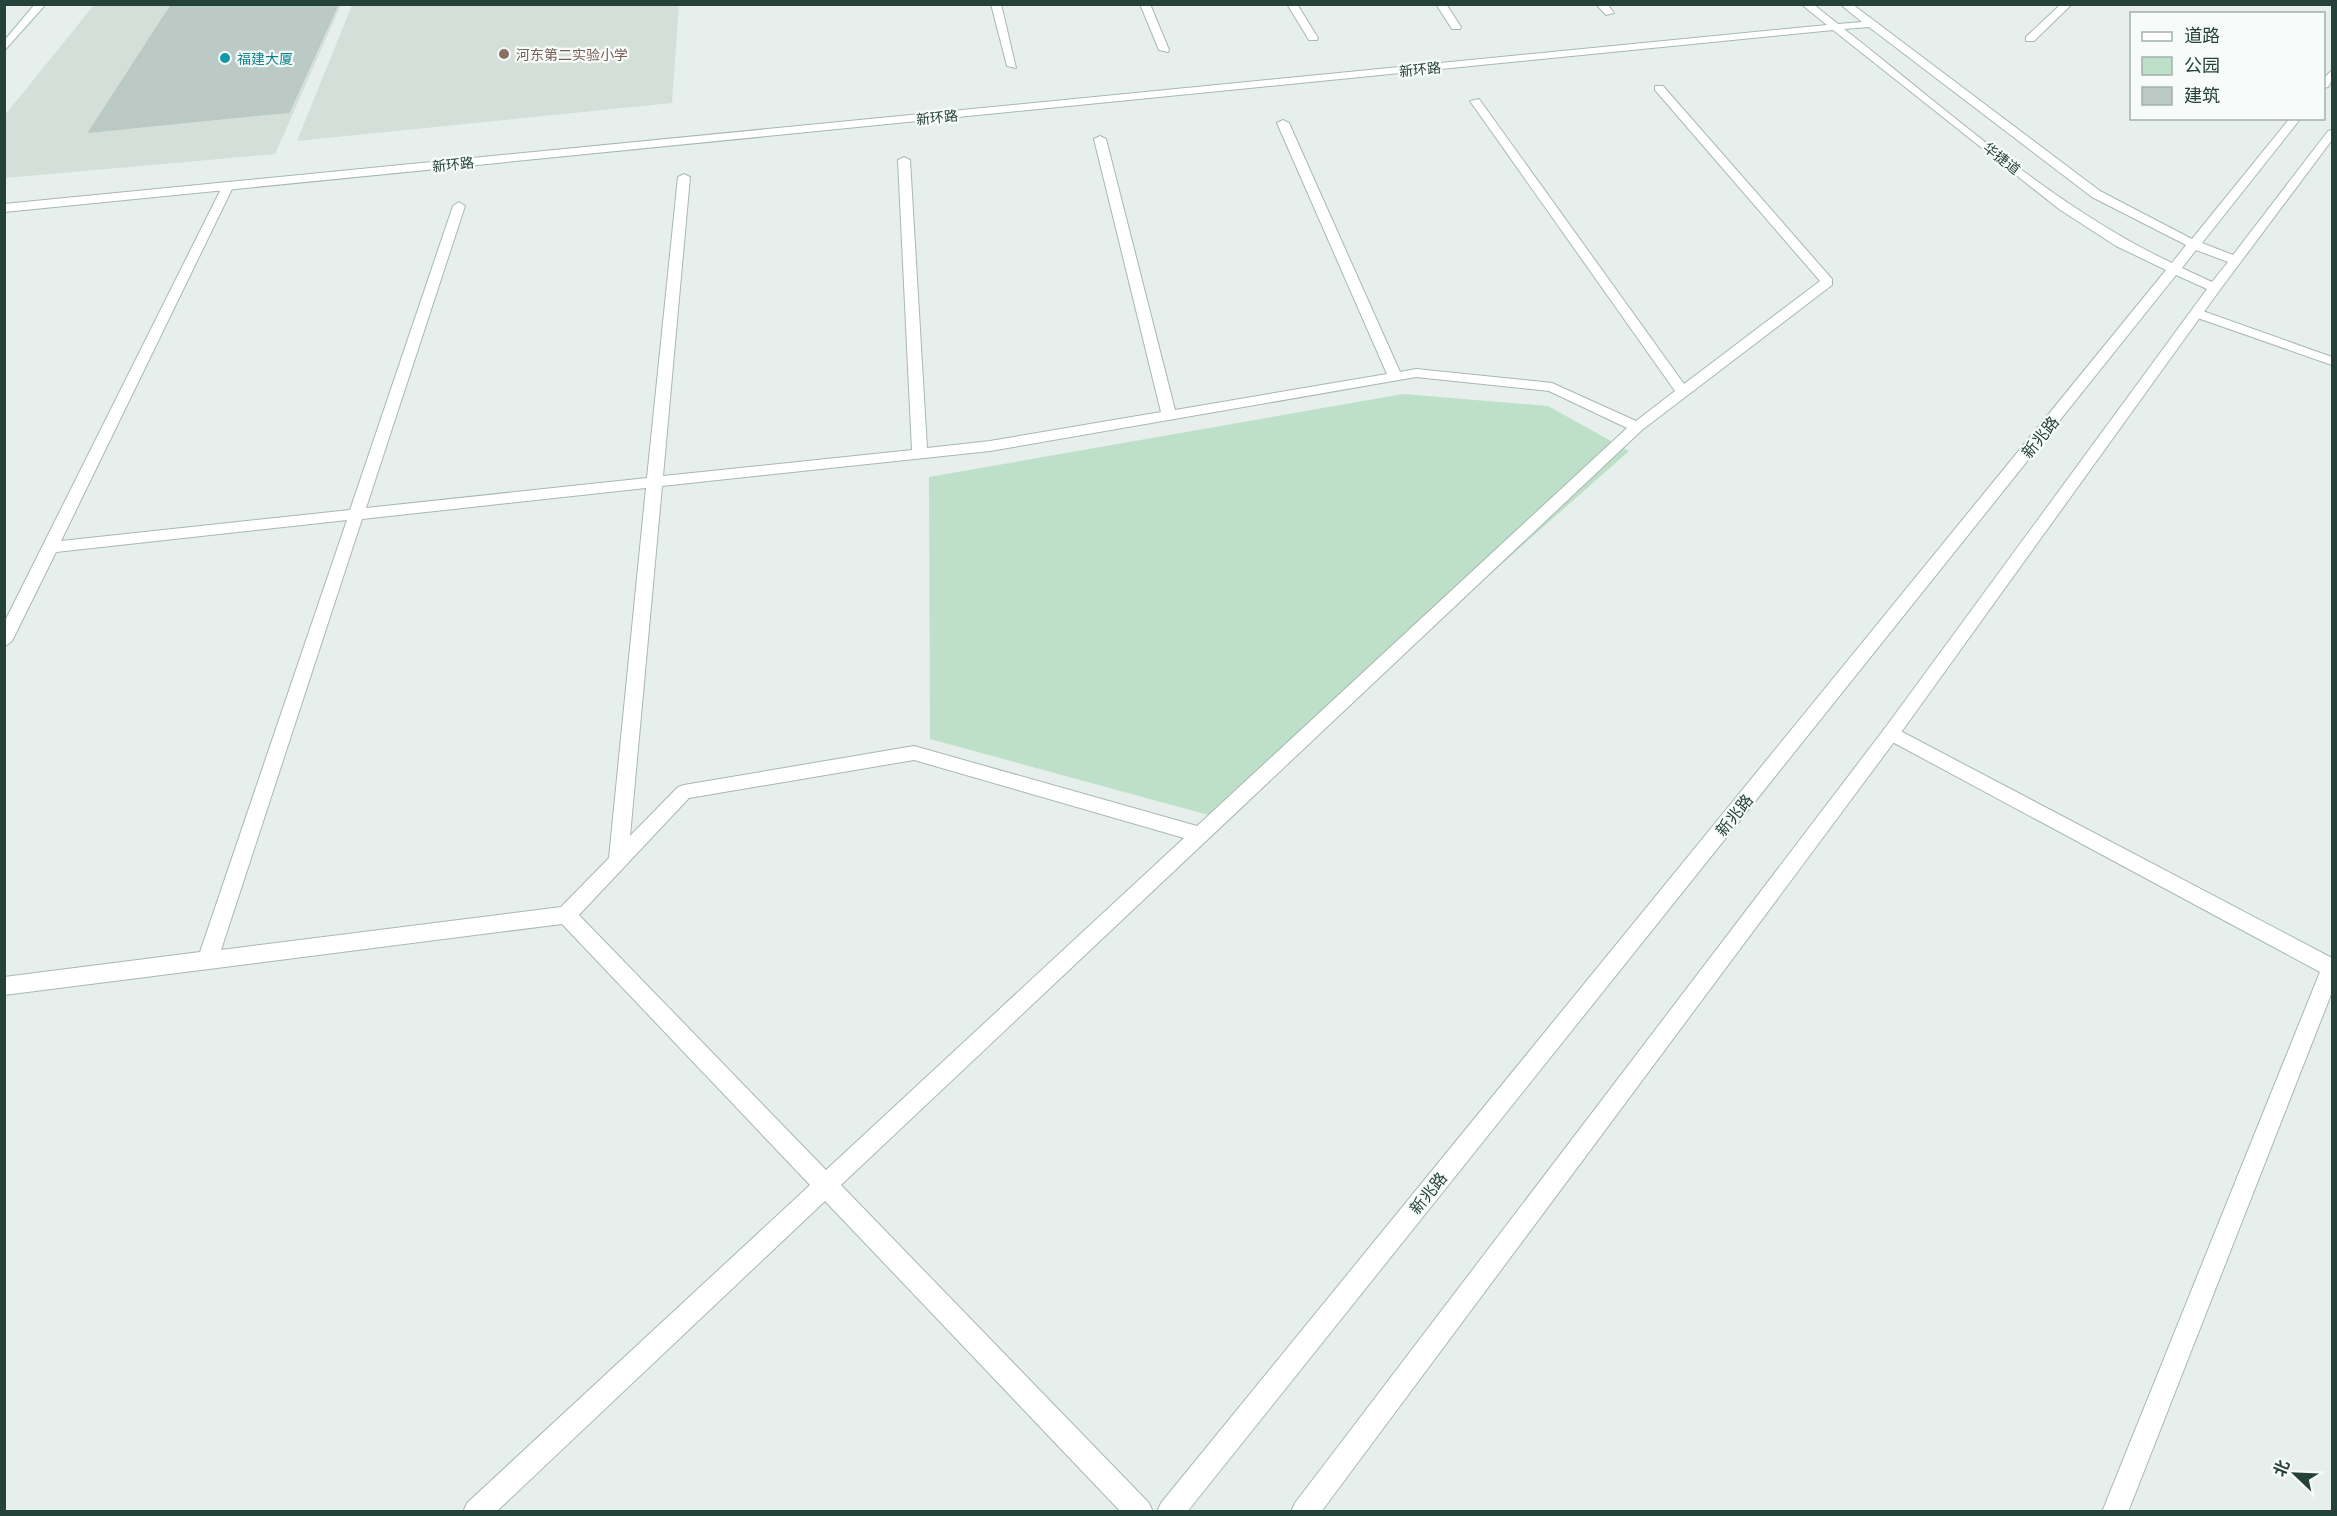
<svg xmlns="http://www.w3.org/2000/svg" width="2337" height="1516" font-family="'Open Sans','Noto Sans SC',sans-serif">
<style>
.built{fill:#d4dfda}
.green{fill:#bfe0c8}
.building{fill:#bbcac4;stroke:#b8c9c2;stroke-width:1.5}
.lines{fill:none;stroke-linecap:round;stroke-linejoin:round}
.minor-casing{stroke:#a8b8b2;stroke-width:2}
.tertiary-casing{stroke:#a8b8b2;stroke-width:2}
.secondary-casing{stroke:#a4bbb3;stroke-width:2}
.minor{fill:#fff;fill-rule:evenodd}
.tertiary{fill:#fff;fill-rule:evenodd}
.secondary{fill:#fff;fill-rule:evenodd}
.education-dot{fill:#8d6e63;stroke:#f7fbf9;stroke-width:2}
.culture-dot{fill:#0f9aa8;stroke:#f7fbf9;stroke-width:2}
.labels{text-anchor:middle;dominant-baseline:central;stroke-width:4.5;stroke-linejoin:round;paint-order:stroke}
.far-education-label{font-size:14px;fill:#785e54;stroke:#f7fbf9;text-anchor:start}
.far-culture-label{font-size:14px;fill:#0d838f;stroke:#f7fbf9;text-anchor:start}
.far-street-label{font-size:14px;fill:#24423a;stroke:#f7fbf9}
.street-label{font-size:16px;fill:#24423a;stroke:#f7fbf9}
</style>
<rect width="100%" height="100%" fill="#e6efeb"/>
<path class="built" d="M94 5H341L275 154 5 178V115Z
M352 5H679L672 103 297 141Z"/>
<path class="green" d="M1403 394 1548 406 1629 451 1216 817 930 739 929 477Z"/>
<path class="building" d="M172 4H338L289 112 89 132Z"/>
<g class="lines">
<defs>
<path id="minor" d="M991 4H1001L1016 68 1007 66Z
M1140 4H1150L1169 50 1168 52 1159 50Z
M1287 4H1297L1318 38 1317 40H1309Z
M1436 4H1446L1461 27 1460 29H1452Z
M1596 4H1607L1614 13 1606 15Z
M2061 4H2072L2034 41H2026V37Z
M1655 86H1663L1832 279V285L1642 430 841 1185 1149 1503 1153 1512H1121L825 1201 496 1512H463L467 1503 810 1185 562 924 4 995V977L200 952 347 520 56 552 12 641 4 647V623L223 185 233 187 61 541 350 510 453 206 459 202 465 206 366 508 647 478 678 177 684 174 690 177 663 476 912 450 898 160 904 157 910 160 927 448 990 441 1161 412 1094 139 1100 136 1106 139 1175 410 1387 374 1277 123 1283 120 1289 123 1400 372 1416 369 1552 383 1636 421 1675 391 1470 101 1479 99 1684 384 1820 281 1655 90ZM1416 377 1549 391 1627 428 1197 826 914 746 684 785 678 787 630 836 662 486 990 451ZM646 488 609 858 561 907 221 950 362 519ZM914 760 1184 838 826 1170 579 915 689 798Z
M2197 309 2332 357V365L2192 316V310Z
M1891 726 2332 958V992L2128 1512H2102L2320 972 1885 738 1882 733 1885 728Z"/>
<path id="tertiary" d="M1801 4H1813L1838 24 1862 22 1840 4H1852L2100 191 2192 239 2290 118H2301L2202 243 2233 255 2328 131 2332 130V140L2219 291 1897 738 1321 1512H1291L1295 1503 1885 728 2207 289 2176 275 1187 1512H1157L1161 1503 2166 270 2116 246 2059 209 1833 30 4 212V204L1827 25ZM1869 27 2092 197 2186 245 2172 263C2053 207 1948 110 1844 29ZM2196 250 2228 262 2212 282 2182 268Z
M2332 70V80L2328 87 2324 88V78Z"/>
<path id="secondary" d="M35 4H46L4 51V41Z"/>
</defs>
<use href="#minor" class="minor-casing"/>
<use href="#tertiary" class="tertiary-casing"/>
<use href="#secondary" class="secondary-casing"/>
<use href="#minor" class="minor"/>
<use href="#tertiary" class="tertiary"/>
<use href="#secondary" class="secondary"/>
</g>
<circle class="education-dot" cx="504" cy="54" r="6"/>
<circle class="culture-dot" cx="225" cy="58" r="6"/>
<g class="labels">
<g class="far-education-label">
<text x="516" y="54">河东第二实验小学</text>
</g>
<g class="far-culture-label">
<text x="237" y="58">福建大厦</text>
</g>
<g class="far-street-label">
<text transform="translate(1420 69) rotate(-6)">新环路</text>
<text transform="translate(937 117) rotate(-6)">新环路</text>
<text transform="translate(2002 158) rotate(38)">华捷道</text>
<text transform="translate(453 164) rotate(-6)">新环路</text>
</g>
<g class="street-label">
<text transform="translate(2040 437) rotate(-51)">新兆路</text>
<text transform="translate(1734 815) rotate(-51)">新兆路</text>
<text transform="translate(1428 1193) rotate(-51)">新兆路</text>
</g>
</g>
<rect width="2337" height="1516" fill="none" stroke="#24423a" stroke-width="12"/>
<rect x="2130" y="12" width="195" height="108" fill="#f7fbf9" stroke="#a3b1ad" stroke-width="1.5"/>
<rect x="2142" y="32" width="30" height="9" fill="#ffffff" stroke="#a3b1ad" stroke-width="1.5"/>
<text x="2184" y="42" font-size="18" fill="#24423a">道路</text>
<rect x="2142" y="57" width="30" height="18" fill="#bfe0c8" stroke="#a3b1ad" stroke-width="1.5"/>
<text x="2184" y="72" font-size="18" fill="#24423a">公园</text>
<rect x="2142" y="87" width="30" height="18" fill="#bbcac4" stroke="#a3b1ad" stroke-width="1.5"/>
<text x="2184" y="102" font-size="18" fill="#24423a">建筑</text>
<g transform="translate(2295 1474) rotate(293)" stroke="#f7fbf9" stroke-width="4.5" paint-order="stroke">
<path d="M0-4.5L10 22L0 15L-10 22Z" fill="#24423a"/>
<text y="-9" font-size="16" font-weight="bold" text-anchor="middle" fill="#24423a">北</text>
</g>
</svg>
